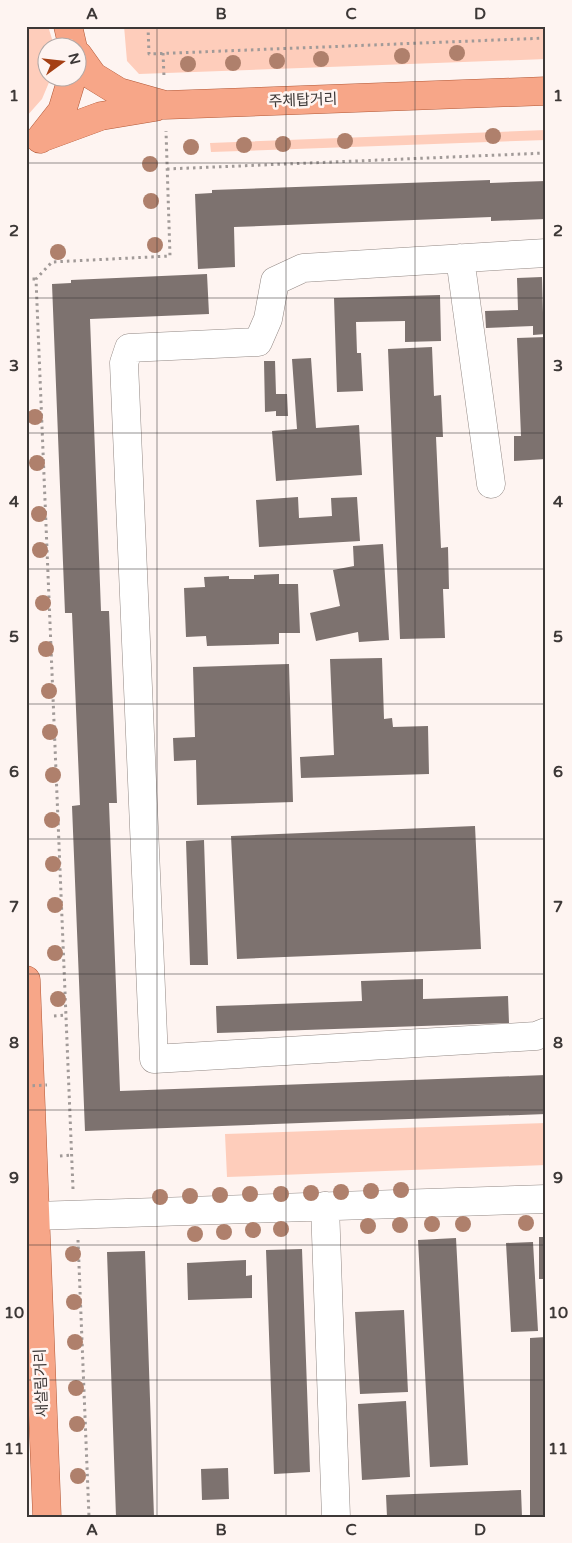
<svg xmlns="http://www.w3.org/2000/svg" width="572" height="1543" font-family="'Varela Round','Noto Sans KR',sans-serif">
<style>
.green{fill:#fecdbb}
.building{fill:#7d726f}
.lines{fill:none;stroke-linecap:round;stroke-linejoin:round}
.minor-casing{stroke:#938985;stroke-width:29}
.major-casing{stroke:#b25938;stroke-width:29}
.path{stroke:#a19a98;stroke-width:3;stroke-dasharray:2.5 4;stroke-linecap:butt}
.minor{stroke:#fff;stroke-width:28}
.major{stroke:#f7a688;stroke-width:28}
.path-bridge{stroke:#a19a98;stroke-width:3;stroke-dasharray:2.5 4;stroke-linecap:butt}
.tree{fill:#af806c}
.grid{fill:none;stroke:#3d3837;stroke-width:1;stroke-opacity:0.55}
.labels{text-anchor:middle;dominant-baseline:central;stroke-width:5;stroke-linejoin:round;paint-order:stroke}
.street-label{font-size:15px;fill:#3d3837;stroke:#fef4f1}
.neatline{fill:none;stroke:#3d3837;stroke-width:2}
.grid-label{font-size:16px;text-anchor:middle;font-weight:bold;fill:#3d3837}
</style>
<rect width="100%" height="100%" fill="#fef4f1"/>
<path class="green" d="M26 26H48L52 39 53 47 48 48V78H51L50 80 42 99 26 117Z
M124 26H546V59L139 74 127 61Z
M546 130V140L211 152 210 143Z
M546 1123V1165L227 1177 225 1134Z"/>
<path class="building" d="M490 180V183L546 181V219L491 221V217L234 227 235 267 198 269 195 194 212 193V190Z
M207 274 209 314 90 319 101 611H109L117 803H109L120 1091 546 1075V1114L85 1131 72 806 80 805 72 613H65L52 284 71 283V280Z
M542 277 543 313H546V334L533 335V326L486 328 485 311 518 310 517 278Z
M440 295 441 341 405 342V321L356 322 357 353H361L363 391 337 392 334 298Z
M546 337V459L514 461V436H521L517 338Z
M432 347 434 396 441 395 443 437H436L441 548 448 547 449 589H443L445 638 400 639 388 349Z
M311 358 316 428 359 425 362 475 276 481 272 431 297 429 292 359Z
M264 361H275L276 394H287L288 416H276V411L265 412Z
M298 497 299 518 332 516 331 498 357 497 360 541 259 547 256 500Z
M383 544 389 640 359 642 358 632 316 641 310 613 340 606 333 570 354 566 353 546Z
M279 574V584H298L300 633H279V644L207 646 206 636 186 637 184 588 205 587 204 577 229 576V579H254V575Z
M382 658 384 719 392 718 393 727 428 726 429 774 301 778 300 757 334 755 330 659Z
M289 664 293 802 197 805 196 760 174 761 173 738 195 737 193 667Z
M475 826 481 949 237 959 231 836Z
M204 840 208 965H190L186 841Z
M423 979V999L508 996 509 1023 217 1033 216 1006 362 1001 361 981Z
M539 1237H546V1279H539Z
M456 1238 468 1465 430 1467 418 1240Z
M533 1242 538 1331 511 1332 506 1243Z
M302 1249 310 1472 274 1474 266 1250Z
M145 1251 154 1517H116L107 1252Z
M246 1260V1276L252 1275V1298L188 1300 187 1263Z
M404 1310 408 1392 360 1394 355 1312Z
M546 1337V1517H530V1338Z
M406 1401 410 1477 362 1480 358 1404Z
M228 1468 229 1499 202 1500 201 1469Z
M521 1490 522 1517H387L386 1495Z"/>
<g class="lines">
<defs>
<path id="minor" d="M546 253 303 268 275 281 268 319 258 342 129 348 124 363 154 1059 536 1036 546 1032
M460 258 491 484
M325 1206 336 1517
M26 1213 35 1216 546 1199"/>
<path id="major" d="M68 26 73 48
M78 55 93 76 119 92 165 105 546 91
M41 138 101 116 155 107
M40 139 62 111 72 78
M26 980 47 1517"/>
</defs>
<use href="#minor" class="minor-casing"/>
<use href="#major" class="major-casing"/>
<path class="path" d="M148 26 149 54 546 38
M163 53 164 77
M167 169 546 153
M26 279H36
M54 1016 66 1015
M60 1156 72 1155
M73 1189 36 279 52 262 170 256 166 131
M78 1240 89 1517"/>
<use href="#minor" class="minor"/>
<use href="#major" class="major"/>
<path class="path-bridge" d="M26 1086 47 1085"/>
</g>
<g class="tree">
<circle cx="457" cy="53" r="8"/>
<circle cx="402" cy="56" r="8"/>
<circle cx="321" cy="59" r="8"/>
<circle cx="277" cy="61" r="8"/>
<circle cx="233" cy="63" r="8"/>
<circle cx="188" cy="64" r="8"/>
<circle cx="493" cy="136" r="8"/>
<circle cx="345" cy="141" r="8"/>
<circle cx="283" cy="144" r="8"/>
<circle cx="244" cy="145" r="8"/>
<circle cx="191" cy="147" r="8"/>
<circle cx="150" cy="164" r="8"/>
<circle cx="151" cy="201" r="8"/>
<circle cx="155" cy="245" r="8"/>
<circle cx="58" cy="252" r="8"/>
<circle cx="35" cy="417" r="8"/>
<circle cx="37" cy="463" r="8"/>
<circle cx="39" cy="514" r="8"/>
<circle cx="40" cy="550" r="8"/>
<circle cx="43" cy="603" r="8"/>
<circle cx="46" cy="649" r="8"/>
<circle cx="49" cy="691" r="8"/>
<circle cx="50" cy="732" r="8"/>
<circle cx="53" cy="775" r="8"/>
<circle cx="52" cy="820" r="8"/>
<circle cx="53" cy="864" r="8"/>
<circle cx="55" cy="905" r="8"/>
<circle cx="55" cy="953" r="8"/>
<circle cx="58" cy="999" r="8"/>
<circle cx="401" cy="1190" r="8"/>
<circle cx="371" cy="1191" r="8"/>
<circle cx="341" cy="1192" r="8"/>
<circle cx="311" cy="1193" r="8"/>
<circle cx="250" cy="1194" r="8"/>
<circle cx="281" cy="1194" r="8"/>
<circle cx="220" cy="1195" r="8"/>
<circle cx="190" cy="1196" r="8"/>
<circle cx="160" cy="1197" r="8"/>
<circle cx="526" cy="1223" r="8"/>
<circle cx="432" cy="1224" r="8"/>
<circle cx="463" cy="1224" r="8"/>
<circle cx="400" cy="1225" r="8"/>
<circle cx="368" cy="1226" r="8"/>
<circle cx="281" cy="1229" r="8"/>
<circle cx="253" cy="1230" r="8"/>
<circle cx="224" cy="1232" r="8"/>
<circle cx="195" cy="1234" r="8"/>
<circle cx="73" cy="1254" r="8"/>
<circle cx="74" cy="1302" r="8"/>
<circle cx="75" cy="1342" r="8"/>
<circle cx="76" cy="1388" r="8"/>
<circle cx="77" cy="1424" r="8"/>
<circle cx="78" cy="1476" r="8"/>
</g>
<path class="grid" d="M157 26V1517M286 26V1517M415 26V1517M26 163H546M26 298H546M26 433H546M26 569H546M26 704H546M26 839H546M26 974H546M26 1110H546M26 1245H546M26 1380H546"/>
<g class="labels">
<g class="street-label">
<text transform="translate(303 100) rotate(-2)">주체탑거리</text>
<text transform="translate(41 1383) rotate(-92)">새살림거리</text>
</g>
</g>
<rect width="572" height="1543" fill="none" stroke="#fef4f1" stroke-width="55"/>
<g transform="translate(62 62) rotate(75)"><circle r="24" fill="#fef4f1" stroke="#b1a9a7"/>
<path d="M0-4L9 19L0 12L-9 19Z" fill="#a43f14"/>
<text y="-8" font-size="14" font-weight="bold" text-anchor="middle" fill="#3d3837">N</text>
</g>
<rect x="28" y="28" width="516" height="1488" class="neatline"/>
<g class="grid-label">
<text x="92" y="19">A</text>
<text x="221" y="19">B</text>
<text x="351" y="19">C</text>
<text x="480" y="19">D</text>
<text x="14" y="101">1</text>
<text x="558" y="101">1</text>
<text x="14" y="236">2</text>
<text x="558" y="236">2</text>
<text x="14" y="371">3</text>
<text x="558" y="371">3</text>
<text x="14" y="507">4</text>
<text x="558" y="507">4</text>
<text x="14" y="642">5</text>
<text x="558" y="642">5</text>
<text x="14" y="777">6</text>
<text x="558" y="777">6</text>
<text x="14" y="912">7</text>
<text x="558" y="912">7</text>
<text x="14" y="1048">8</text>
<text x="558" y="1048">8</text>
<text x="14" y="1183">9</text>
<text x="558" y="1183">9</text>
<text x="14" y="1318">10</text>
<text x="558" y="1318">10</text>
<text x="14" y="1454">11</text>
<text x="558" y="1454">11</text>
<text x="92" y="1535">A</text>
<text x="221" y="1535">B</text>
<text x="351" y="1535">C</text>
<text x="480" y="1535">D</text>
</g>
</svg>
